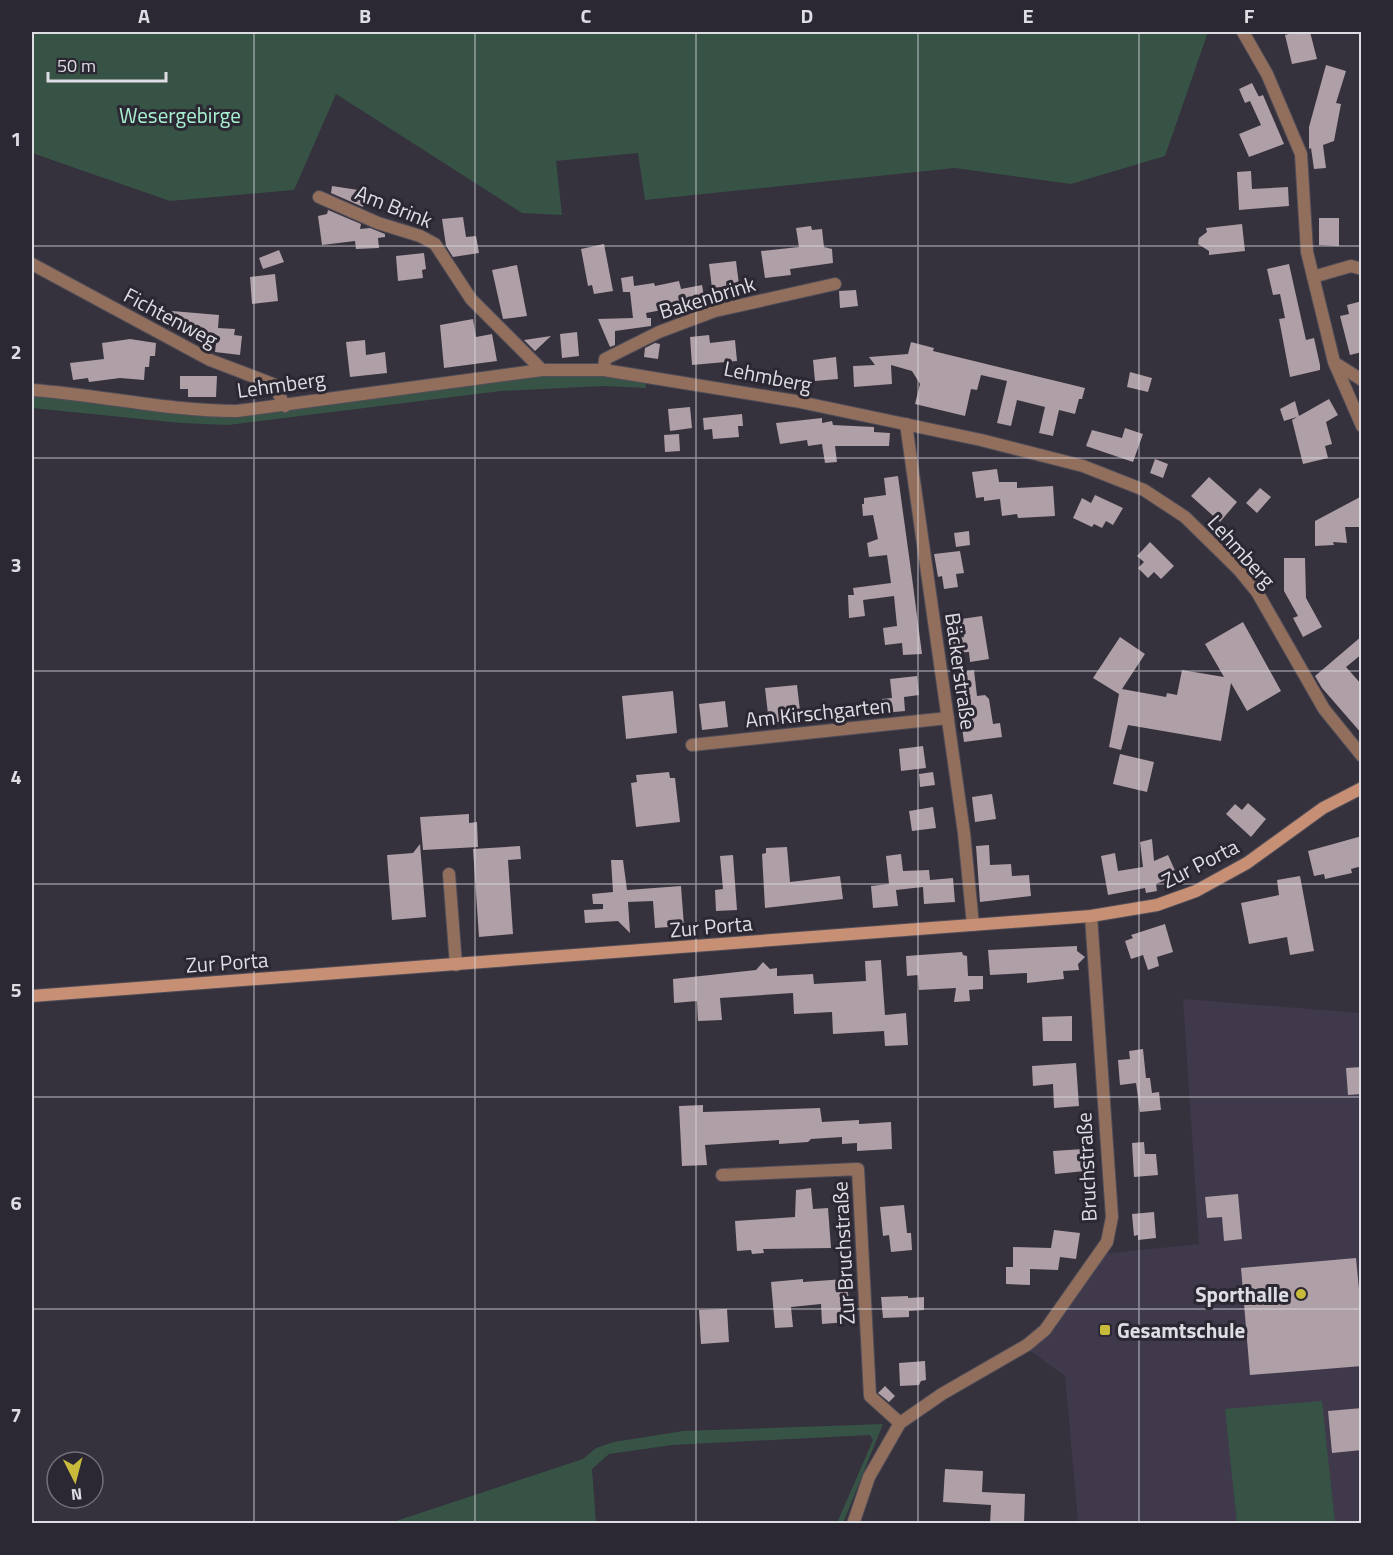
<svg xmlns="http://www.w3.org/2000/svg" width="1393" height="1555" font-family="'Titillium Web',sans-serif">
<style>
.built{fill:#3f394b}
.green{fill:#375346}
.building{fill:#af9fa6}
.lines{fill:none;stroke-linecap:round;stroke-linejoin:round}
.street-casing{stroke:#504d58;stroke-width:14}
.secondary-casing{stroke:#504d58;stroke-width:14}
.street{stroke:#926f5d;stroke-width:12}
.secondary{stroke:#c78f73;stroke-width:12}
.grid{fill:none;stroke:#dfdde4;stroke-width:1.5;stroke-opacity:0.55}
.poi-dot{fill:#c8bb3b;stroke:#2b2833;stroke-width:2}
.labels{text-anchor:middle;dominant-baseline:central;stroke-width:6;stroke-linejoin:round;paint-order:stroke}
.park-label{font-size:21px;fill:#a9f2d1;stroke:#2b2833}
.street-label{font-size:21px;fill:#dfdde4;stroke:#2b2833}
.poi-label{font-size:21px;font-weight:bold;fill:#dfdde4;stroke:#2b2833;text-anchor:end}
.neatline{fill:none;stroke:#dfdde4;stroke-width:2}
.grid-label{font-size:20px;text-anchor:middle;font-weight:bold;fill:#dfdde4}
</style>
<rect width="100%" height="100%" fill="#35313d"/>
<path class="built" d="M1183 999 1361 1013V1523L1218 1524 1216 1521 1078 1523 1065 1376 1026 1348 1100 1254 1199 1244Z"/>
<path class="green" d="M32 32H1208L1165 156 1071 184 955 168 645 200 638 153 556 161 562 215 522 213 336 94 294 190 170 201 32 153Z
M523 370 645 374 646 388 604 386 501 391 228 425 181 423 32 408V389L229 407Z
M1322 1401 1335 1523H1237L1225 1409Z
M883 1424 843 1523H837L873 1440 870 1435 672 1445 609 1454 592 1469 596 1523H390L583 1459 596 1448 614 1442 683 1431Z"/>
<path class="building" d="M1288 32H1310L1317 59 1292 64 1285 35 1289 34Z
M1326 65 1346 71 1336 103 1341 104 1334 141 1323 145 1326 168 1314 169 1311 148 1309 149V127Z
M1252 83 1259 97 1255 98 1263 95 1284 144 1249 157 1239 134 1261 125 1250 101 1245 103 1239 89Z
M1251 171 1252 189 1288 187 1289 206 1239 210 1237 172Z
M332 186 365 191 363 207 331 193Z
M328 210 361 224 360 229 370 228 385 234V237L378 238 379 248 356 249 355 241 322 245 318 216 327 214Z
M463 217 466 237 476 236 479 253 453 257 446 246 442 219Z
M1319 218H1339V246L1319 245Z
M1242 224 1245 251 1209 255V251L1198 244 1199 238 1207 232 1206 228Z
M811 226 812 230 822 229 824 247 832 249 833 263 790 269 791 275 765 278 761 251 799 247 796 228Z
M604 244 613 291 594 294 592 285 588 286 581 249Z
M279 250 284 262 263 269 259 258Z
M424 253 426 269 422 270 423 278 398 281 396 256Z
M736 261 739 285 712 288 709 264Z
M1289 264 1306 340 1314 338 1320 365V370L1290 377 1279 319 1285 318 1280 294 1273 295 1267 269Z
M517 265 527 316 503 319 492 270Z
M275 274 278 301 252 304 250 277Z
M633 276 634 286 654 283 655 286 679 281 681 289 702 285 705 302 646 313 647 318H651V326L615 331V345L610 347 598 319 633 318 630 292H623L621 278Z
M856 290 858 306 840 308 839 291Z
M1362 301V352L1350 355 1340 316 1349 314 1347 305Z
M172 311 219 315 218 328 235 329 234 335 242 336 240 355 215 352 216 343 196 341V334L168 328Z
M473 319 476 337 492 334 497 361 444 368 440 325Z
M577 332 579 356 562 358 560 334Z
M709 335 710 343 735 340 737 361 692 365 690 337Z
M551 336 535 351 524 340Z
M130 339 156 343 155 356H150L149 367H145L144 380 120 378 89 382 88 378 73 380 70 363 104 359 102 343Z
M365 340 366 355 385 352 387 373 350 377 346 342Z
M911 342 934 348 933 351 1085 388 1082 399H1079L1075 414 1059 410 1053 436 1039 433 1045 407 1017 400 1011 426 997 423 1007 381 981 375 977 390 971 389 965 416 915 404 920 384 912 371 891 365 892 384 854 387 853 366 875 365 869 357 908 354Z
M655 343 660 344 658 359 644 357 645 348Z
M836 357 838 379 815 381 813 360Z
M1130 372 1152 378 1148 392 1127 387Z
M180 376H217L216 397H188V389H180Z
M1329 399 1338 415 1326 422 1332 444 1325 446 1328 458 1303 464 1292 420 1297 417 1284 421 1280 409 1295 401 1299 416Z
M690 407 692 428 670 431 668 409Z
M742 414 743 426H738L739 437 713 439 712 429 704 430 703 418Z
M822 418V423L832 421 833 425 874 427V432L890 433 889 446H835L837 462 825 463 822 444 808 446 807 440 780 444 776 423Z
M1125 428 1143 434 1133 462 1086 446 1092 430 1122 438Z
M679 434 680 451 665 452 664 435Z
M1155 459 1168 464 1163 478 1150 473Z
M997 469 999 482H1017V488L1053 486 1055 516 1018 518 1017 514 1002 516 1000 499 984 501V497L976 498 972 472Z
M898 476 913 585 922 654 903 655 902 643 885 645 883 628 897 626 894 596 863 600 865 616 849 618 848 595H854L853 588 891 583 887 555 869 557 867 543 878 539 873 515 863 516 862 504H864V498L886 495 884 478Z
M1209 477 1237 502 1220 522 1191 496Z
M1260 488 1271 497 1257 513 1246 503Z
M1095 495 1123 508 1113 525 1106 521 1102 528 1094 524 1092 527 1073 518 1082 498 1091 503Z
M1362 496V527H1345L1347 543 1333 542 1334 545 1315 546V521Z
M969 531 970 545 956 547 954 533Z
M1150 542 1174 566 1161 579 1154 572 1148 578 1138 568 1144 562 1137 556Z
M960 551 964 573 956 574 958 587 944 589 942 576 938 577 934 554Z
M1284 558H1305L1306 598 1322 627 1303 637 1293 618 1298 616 1284 591Z
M982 616 989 659 970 662 969 652 951 653 949 639 964 637 961 619Z
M1243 622 1281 691 1247 711 1231 683 1221 741 1128 725 1121 750 1109 747 1119 694 1093 678 1120 637 1145 654 1122 689 1166 697 1167 693 1177 695 1182 670 1224 677 1205 644Z
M1362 636V654L1346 667 1362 685V734L1322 688 1315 676Z
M974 670 977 696 985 695 989 699 993 724 1000 723 1002 737 964 742 958 699 963 698 960 672Z
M917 676 919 695 904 697 905 711 884 713 882 699 892 698 890 679Z
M797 685 801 719 769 723 765 688Z
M673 691 677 733 626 739 622 696Z
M725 701 728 727 702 730 699 704Z
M923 746 926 768 901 771 899 749Z
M1120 754 1154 762 1147 792 1113 784Z
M669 772 670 778H675L680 822 636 827 631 783 637 782 636 775Z
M933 772 935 785 920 787 919 774Z
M992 794 996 819 975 822 972 797Z
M1248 803 1266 819 1251 837 1226 814 1235 804 1242 810Z
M933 807 936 828 912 831 909 811Z
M469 814V823L477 822 478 847 423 850 420 817Z
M1362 836V866L1351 869 1352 873 1325 879 1324 874 1314 876 1308 851Z
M1152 839 1154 861 1168 855 1177 875 1156 884 1157 891 1146 893 1145 888 1108 895 1101 856 1115 853 1118 871 1143 867 1140 842Z
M420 844 426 917 392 920 387 855 413 853Z
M989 845 990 865 1011 864 1012 876 1029 875 1031 896 980 902 976 846Z
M520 846 521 859 508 860 513 934 479 937 473 849Z
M787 847 790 882 840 876 843 899 765 908 762 854 766 853V848Z
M901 854 903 871 929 870 930 880 953 878 955 902 924 904 923 887 896 890 898 906 873 908 871 886 889 884 886 856Z
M733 855 737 910 716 911 715 890 723 889 720 856Z
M611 860H623L627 890 681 886 684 926 655 928 653 901 628 902 630 933 618 921 585 923 584 910 603 909V904H593L592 894 613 892Z
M1300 876 1314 951 1290 955 1287 937 1249 944 1241 903 1279 895 1277 880Z
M1165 924 1173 952 1157 957 1159 966 1148 970 1143 955 1131 959 1125 941 1133 938 1131 935Z
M1077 946V951L1085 957 1078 964 1079 970 1063 971 1064 979 1027 983V973L990 975 988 950Z
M962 952 963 955 967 956 968 976H983V989L969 990 970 1001 954 1002 956 988 919 990 918 975 907 976 906 956Z
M881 960 885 1015 906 1013 908 1045 885 1046 884 1031 833 1034 832 1012 794 1014 793 993 720 998 722 1020 698 1021 697 1001 674 1003 673 979 756 970 763 962 770 969 777 968V976L813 974 814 984 866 981 865 961Z
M1072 1016V1041H1043L1042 1017Z
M1143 1049 1146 1078H1150L1152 1093 1159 1092 1161 1110 1140 1112 1136 1083 1120 1085 1118 1060 1130 1059 1129 1051Z
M1076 1063 1079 1106 1054 1108 1053 1084 1033 1086 1032 1066Z
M1362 1067V1094L1348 1095 1346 1068Z
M703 1105V1112L820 1108 822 1122 859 1120V1124L891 1122 892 1149 857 1151V1143L842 1144V1137L811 1139 808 1142 779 1144V1140L705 1145 707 1165 682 1166 679 1106Z
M1144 1142 1145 1154H1156L1158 1175 1134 1177 1132 1143Z
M1083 1149 1085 1171 1055 1174 1053 1151Z
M811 1188 813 1209 828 1208 831 1248 763 1249 764 1253 752 1254 751 1250 737 1251 735 1221 795 1217 796 1190Z
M1238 1194 1242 1239 1224 1241 1222 1217 1207 1218 1205 1197Z
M904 1205 907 1233H911L912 1250 891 1252 889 1235 883 1236 880 1207Z
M1154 1212 1156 1238 1138 1240V1235L1134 1236 1132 1214Z
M1054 1230 1080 1233 1076 1259 1060 1257 1058 1270 1030 1269V1285L1006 1284V1267H1013V1247L1051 1248Z
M1356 1258 1362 1320V1366L1250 1375 1241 1268Z
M803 1279V1282L845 1279 849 1299 848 1322 822 1324 821 1304 791 1307 793 1327 775 1328 771 1282Z
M908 1296V1298L924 1297V1310L909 1311V1317L883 1318 881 1297Z
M727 1309 729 1342 701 1344 699 1310Z
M925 1361 926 1380 921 1381 919 1385 900 1386 899 1363Z
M885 1386 895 1396 889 1402 878 1393Z
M1362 1408V1450L1332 1453 1328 1411Z
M945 1469 983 1471 982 1492 1025 1494 1024 1524H990L991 1505 943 1502Z"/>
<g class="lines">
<defs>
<path id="street" d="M1243 32 1267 74 1301 154 1307 252 1334 362 1362 426
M319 197 378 223 420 236 435 244 471 299 542 370
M32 264 210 360 273 384 285 406
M1313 277 1351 266 1362 269
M1335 363 1362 380
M604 370 605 359 659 332 715 311 835 284
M32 390C101 395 167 411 237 411L542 370H604L795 401 981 440 1083 466 1144 490 1185 517 1239 570 1257 592 1324 709 1362 756
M906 424 964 833 973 925
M692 745 948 718
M449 874 456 965
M722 1175 858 1169 870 1396 900 1423
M853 1524 869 1477 900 1423 942 1394 1027 1345 1045 1330 1107 1242 1112 1217 1091 916"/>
<path id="secondary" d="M32 996 1091 916 1157 905 1196 891 1247 863 1323 808 1362 788"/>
</defs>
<use href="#street" class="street-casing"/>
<use href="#secondary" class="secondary-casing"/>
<use href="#street" class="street"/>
<use href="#secondary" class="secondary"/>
</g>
<path class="grid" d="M254 32V1524M475 32V1524M696 32V1524M918 32V1524M1139 32V1524M32 246H1362M32 458H1362M32 671H1362M32 884H1362M32 1097H1362M32 1309H1362"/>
<g class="poi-dot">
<circle cx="1301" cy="1294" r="6"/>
<rect x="1099" y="1324" width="12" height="12" rx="3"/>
</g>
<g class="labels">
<g class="park-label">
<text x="180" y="115">Wesergebirge</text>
</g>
<g class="street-label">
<text transform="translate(394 206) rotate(22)">Am Brink</text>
<text transform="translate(707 297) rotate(-17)">Bakenbrink</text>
<text transform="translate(171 317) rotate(28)">Fichtenweg</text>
<text transform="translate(768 376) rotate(11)">Lehmberg</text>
<text transform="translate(281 384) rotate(-8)">Lehmberg</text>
<text transform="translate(1242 551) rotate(48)">Lehmberg</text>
<text transform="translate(961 671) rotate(82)">Bäckerstraße</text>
<text transform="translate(818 712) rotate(-6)">Am Kirschgarten</text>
<text transform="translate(1200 863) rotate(-27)">Zur Porta</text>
<text transform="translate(711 926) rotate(-5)">Zur Porta</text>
<text transform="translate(227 962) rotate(-4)">Zur Porta</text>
<text transform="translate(1086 1167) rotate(-93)">Bruchstraße</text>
<text transform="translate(843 1253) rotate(-93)">Zur Bruchstraße</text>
</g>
<g class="poi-label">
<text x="1289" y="1294">Sporthalle</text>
<text x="1117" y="1330" text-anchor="start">Gesamtschule</text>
</g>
</g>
<rect width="1393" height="1555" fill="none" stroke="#2b2833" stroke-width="66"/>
<g transform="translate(75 1480) rotate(174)"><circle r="28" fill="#2b2833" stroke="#73707a" stroke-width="1.5"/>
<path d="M0-4.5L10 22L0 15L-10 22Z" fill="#c8bb3b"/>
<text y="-9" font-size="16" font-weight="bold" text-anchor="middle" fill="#dfdde4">N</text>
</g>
<path d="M48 72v9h118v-9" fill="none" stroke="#dfdde4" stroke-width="3"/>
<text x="57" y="72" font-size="18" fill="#dfdde4" stroke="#2b2833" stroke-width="4.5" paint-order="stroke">50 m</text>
<rect x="33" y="33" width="1327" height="1489" class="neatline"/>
<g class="grid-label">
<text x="144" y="23">A</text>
<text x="365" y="23">B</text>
<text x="586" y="23">C</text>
<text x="807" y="23">D</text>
<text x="1028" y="23">E</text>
<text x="1249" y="23">F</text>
<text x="16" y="146">1</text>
<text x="16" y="359">2</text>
<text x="16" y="572">3</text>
<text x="16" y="784">4</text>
<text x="16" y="997">5</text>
<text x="16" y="1210">6</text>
<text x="16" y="1422">7</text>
</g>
</svg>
